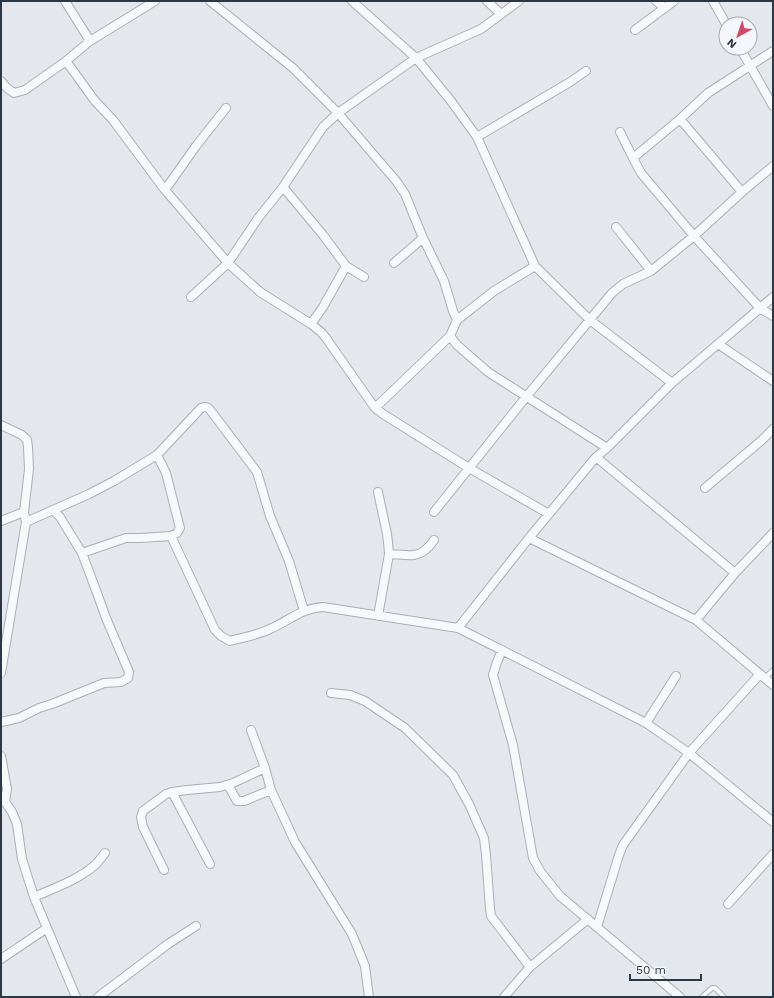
<svg xmlns="http://www.w3.org/2000/svg" width="774" height="998" font-family="'Work Sans',sans-serif">
<style>
.lines{fill:none;stroke-linecap:round;stroke-linejoin:round}
.service-casing{stroke:#a9afb7;stroke-width:6}
.minor-casing{stroke:#a9afb7;stroke-width:10}
.service{stroke:#f7f8fa;stroke-width:4}
.minor{stroke:#f7f8fa;stroke-width:8}
</style>
<rect width="100%" height="100%" fill="#e4e8ec"/>
<g class="lines">
<defs>
<path id="service" d="M765 678 773 670
M702 997 712 988H715L724 997"/>
<path id="minor" d="M65 1 90 41
M210 1 293 68 338 113 397 182 405 194 423 238 444 281 453 311 457 320
M352 1 416 58 451 101 477 137 535 266 590 320 672 383
M487 1 501 14
M656 1 665 8
M713 1 726 24
M635 30 674 1
M740 48 773 106
M66 61 95 101 113 120 165 190 228 263 260 292 311 324 321 332 326 338 375 408 383 414 469 468 549 514
M1 81 7 88 14 93 25 90 66 61 90 41 155 1
M680 119 742 192
M620 132 633 158 641 173 694 236 760 308 773 316
M477 137 570 82 586 71
M633 158 680 119 708 93 773 51
M283 187 323 235 346 266 364 277
M165 190 196 146 226 108
M616 227 651 271
M394 263 423 238
M191 297 228 263 259 217 283 187 323 127 338 113 416 58 481 29 519 1
M311 324 323 307 346 266
M450 336 457 345 488 372 607 448
M718 344 773 381
M375 408 450 336 457 320 494 291 535 266
M1 425 22 435 27 440 28 447 29 469 24 512 26 522 1 673
M596 457 735 573
M705 488 762 440 773 429
M53 510 89 494 114 481 157 455 201 408C206 406 208 407 211 411L257 472 270 516 289 561 304 611
M434 512 526 397 612 293 623 284 651 271 694 236 742 192 773 166
M1 521 24 512
M171 536 215 630 221 636 230 641C244 637 259 635 272 628 290 620 302 608 323 607L458 628 646 723 689 753 773 822
M529 538 696 620 773 685
M82 553 126 538H140L171 536 177 533 180 528 166 473 157 455
M389 554C395 554 408 556 414 555 423 554 430 546 434 540
M378 616 389 554 388 542 387 534 378 492
M696 620 735 573 773 533
M458 628 529 538 596 457 607 448 672 383 718 344 773 297
M502 650 497 662 493 675 513 745 533 858 540 871 560 896 680 997
M331 693 350 695 365 701 405 728 453 775 469 804 484 838 486 855 490 909 491 916 530 967
M1 722 19 718 39 708 52 704 104 683 121 682 128 678 129 672 106 618 97 593 82 553 60 517 53 510 26 522
M646 723 676 676
M251 730 265 768 271 790 295 842 352 934 365 966 369 997
M1 756 7 789 5 802
M228 785 237 801H244L271 790
M172 792 210 864
M1 796 12 812 17 824 22 859 34 897 76 997
M164 870 143 827 141 817 143 811 166 794 172 792 187 790 220 787 233 783 265 768
M34 897C54 888 78 880 95 865 98 862 102 857 105 853
M728 904 773 854
M597 927 619 855 623 845 689 753 760 674
M1 959 47 928
M98 997 168 944 196 926
M504 997 530 967 588 919"/>
</defs>
<use href="#service" class="service-casing"/>
<use href="#minor" class="minor-casing"/>
<use href="#service" class="service"/>
<use href="#minor" class="minor"/>
</g>
<rect width="774" height="998" fill="none" stroke="#2b3745" stroke-width="4"/>
<g transform="translate(738 36) rotate(220)"><circle r="19" fill="#f4f6f9" stroke="#a4aab1"/>
<path d="M0-3L7 15L0 10L-7 15Z" fill="#d24868"/>
<text y="-6" font-size="11" font-weight="bold" text-anchor="middle" fill="#2b3745">N</text>
</g>
<path d="M630 974v6h71v-6" fill="none" stroke="#2b3745" stroke-width="2"/>
<text x="636" y="974" font-size="12" fill="#2b3745" stroke="#f4f6f9" stroke-width="3" paint-order="stroke">50 m</text>
</svg>
